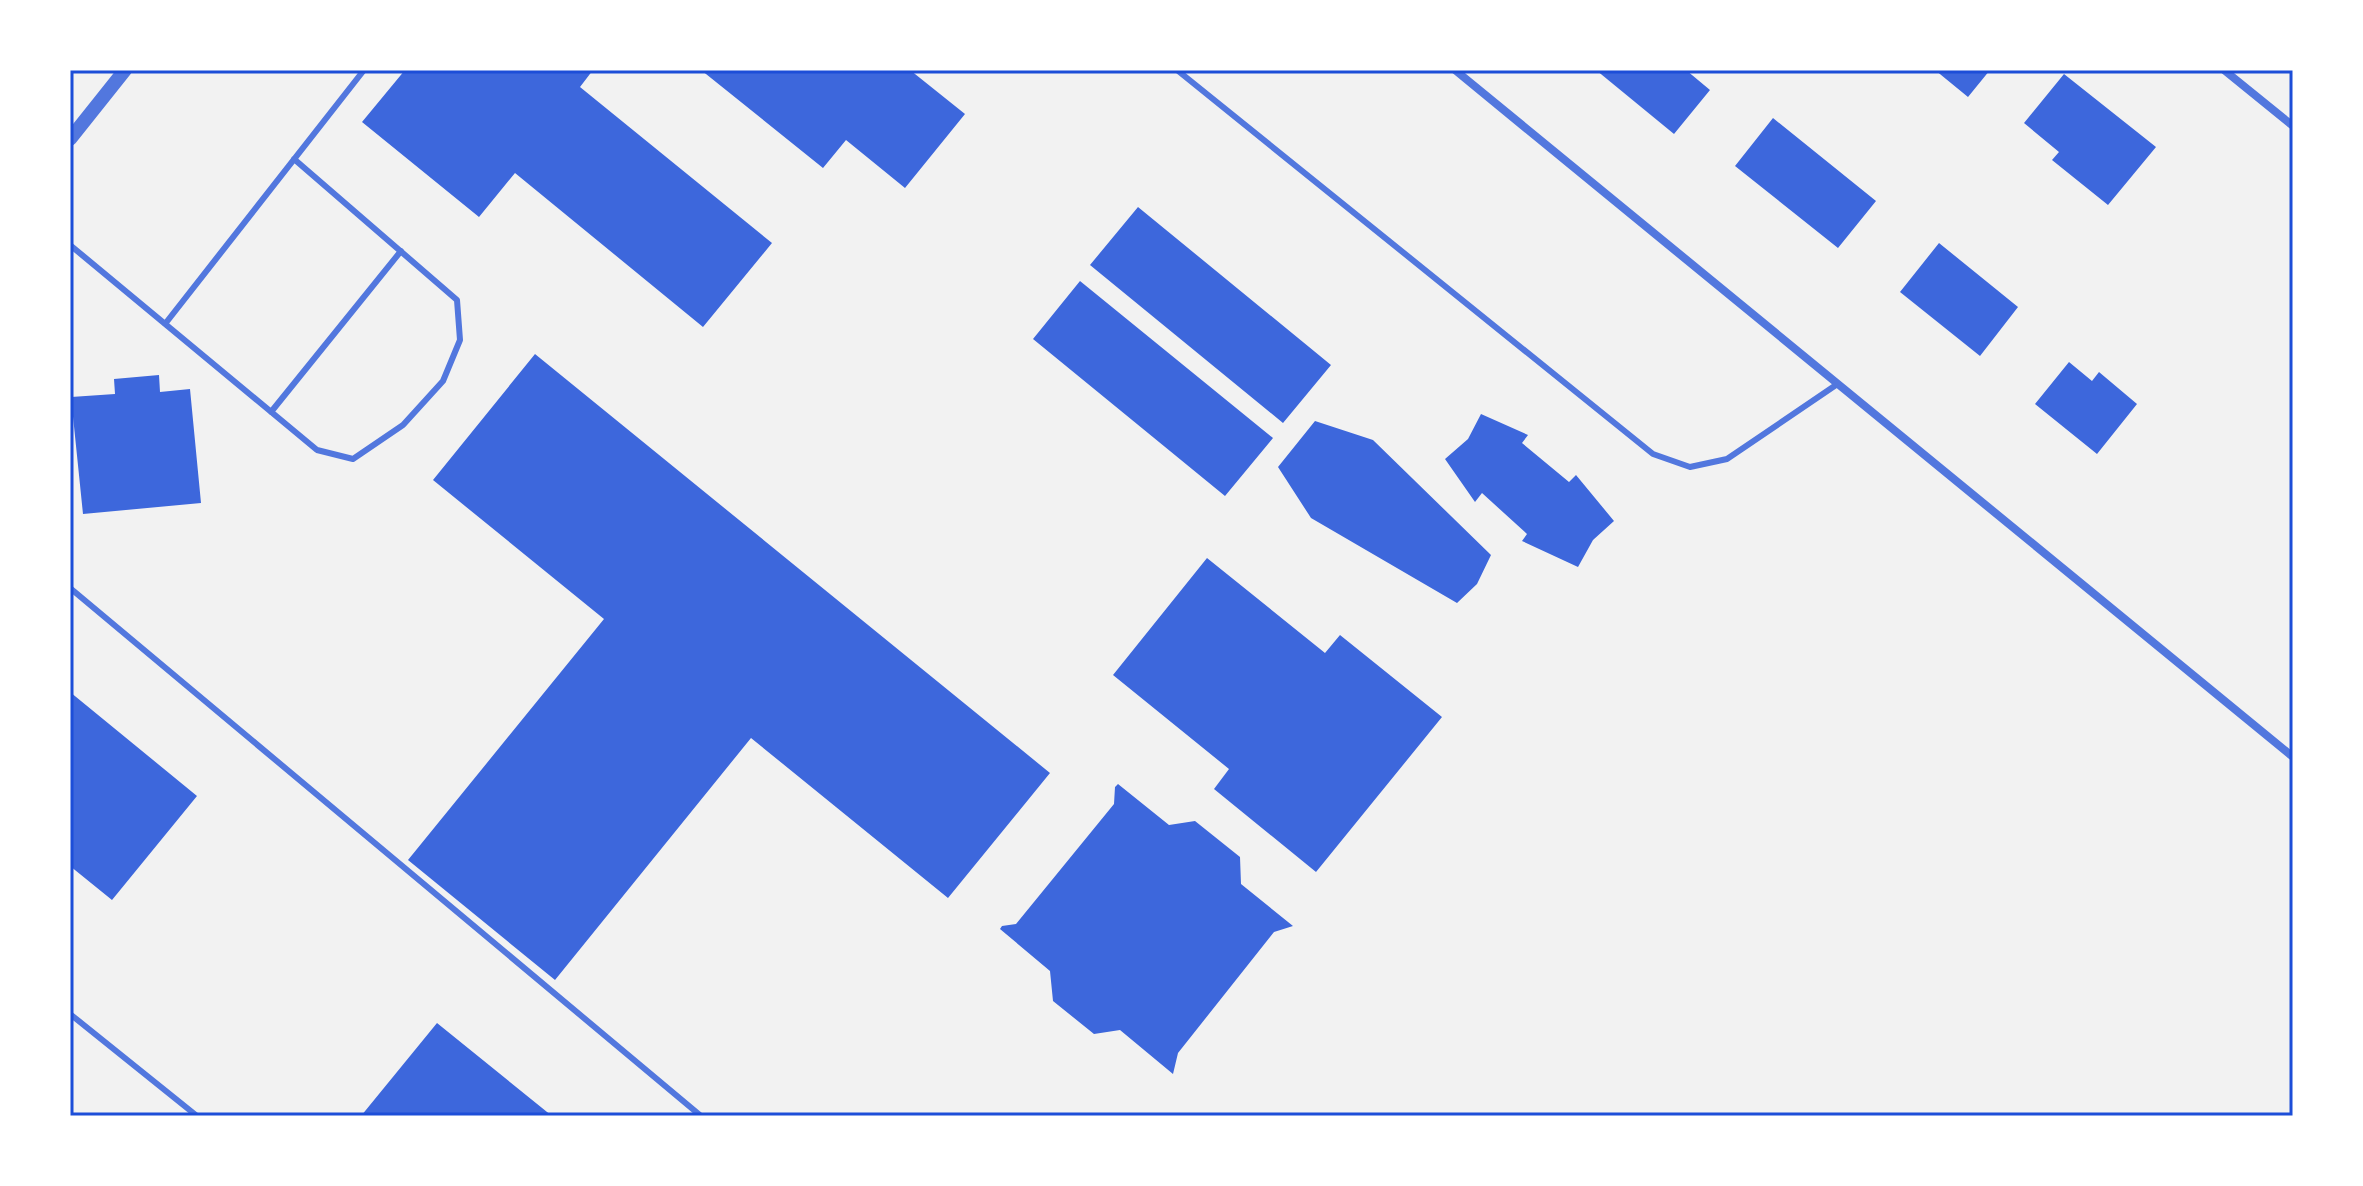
<svg xmlns="http://www.w3.org/2000/svg" width="2363" height="1186" font-family="'Space Grotesk',sans-serif">
<style>
.building{fill:#3d67dc}
.lines{fill:none;stroke-linecap:round;stroke-linejoin:round}
.service{stroke:#5277de;stroke-width:6}
.minor{stroke:#5277de;stroke-width:8}
.tertiary{stroke:#5277de;stroke-width:14}
.neatline{fill:none;stroke:#1d4ed8;stroke-width:3}
</style>
<rect width="100%" height="100%" fill="#f2f2f2"/>
<path class="building" d="M405 70H593L580 87 772 243 703 327 515 173 479 217 362 122Z
M701 70H910L965 114 905 188 846 140 823 168Z
M1596 70H1686L1710 90 1674 134Z
M1935 70H1990L1968 97Z
M2064 74 2156 147 2108 205 2052 160 2059 152 2024 123Z
M1773 118 1876 201 1838 248 1735 166Z
M1138 207 1331 365 1283 423 1090 265Z
M1939 243 2018 307 1980 356 1900 292Z
M1080 281 1273 438 1225 496 1033 339Z
M535 354 1050 773 948 898 751 738 555 980 408 860 604 619 433 480Z
M2069 362 2092 381 2099 372 2137 404 2097 454 2035 404Z
M159 375 160 392 190 389 201 503 83 514 71 397 115 394 114 379Z
M1481 414 1528 435 1522 443 1569 482 1576 475 1614 521 1593 540 1578 567 1522 541 1527 534 1482 493 1475 502 1445 459 1468 439Z
M1315 421 1373 440 1491 555 1477 584 1457 603 1311 518 1278 467Z
M1207 558 1325 653 1340 635 1442 717 1316 872 1214 789 1229 769 1113 675Z
M70 692 197 796 112 900 70 866Z
M1118 784 1169 825 1195 821 1240 857 1241 884 1293 926 1274 932 1178 1053 1173 1074 1120 1030 1094 1034 1053 1001 1050 971 1000 929 1002 926 1016 924 1114 804 1115 787Z
M437 1023 552 1116H361Z"/>
<g class="lines">
<path class="service" d="M1177 70 1653 454 1690 467 1727 459 1836 385
M70 245 317 450 353 459 403 425 443 381 460 340 457 300 294 159
M165 324 364 70
M271 412 401 251
M70 588 701 1116
M70 1014 197 1116"/>
<path class="minor" d="M1455 70 2293 757
M2224 70 2293 126"/>
<path class="tertiary" d="M70 139 125 70"/>
</g>
<rect width="2363" height="1186" fill="none" stroke="#ffffff" stroke-width="144"/>
<rect x="72" y="72" width="2219" height="1042" class="neatline"/>
</svg>
